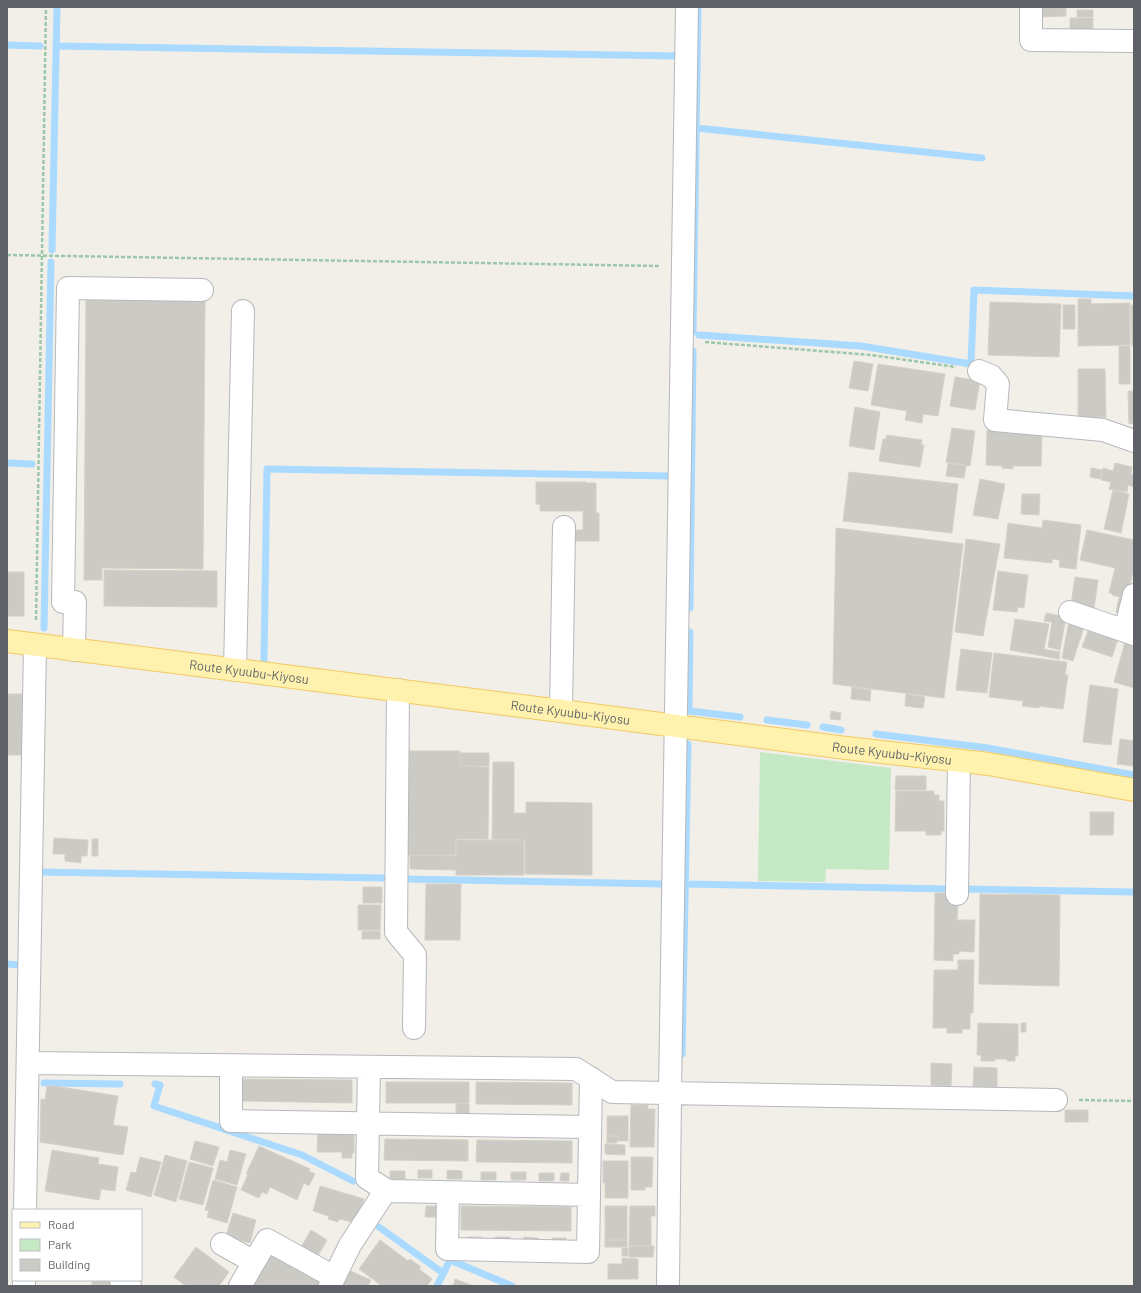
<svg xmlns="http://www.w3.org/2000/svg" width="1141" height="1293" font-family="Barlow,sans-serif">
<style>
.green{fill:#c5e8c5}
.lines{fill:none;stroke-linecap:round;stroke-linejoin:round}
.stream{stroke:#aadaff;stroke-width:7}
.building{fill:#cccac5;stroke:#d6d1c6}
.minor-casing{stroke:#b5b8bc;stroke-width:24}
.major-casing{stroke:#f2c960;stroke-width:24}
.path{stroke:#9cc7a9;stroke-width:2.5;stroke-dasharray:4 2;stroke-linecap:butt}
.minor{stroke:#fff;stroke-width:22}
.major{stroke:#fff2af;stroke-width:22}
.labels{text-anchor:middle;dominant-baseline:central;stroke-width:3;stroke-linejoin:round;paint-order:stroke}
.street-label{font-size:13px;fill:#5f6368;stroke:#fff}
</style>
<rect width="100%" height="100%" fill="#f1efe8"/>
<path class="green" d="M760 752 891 768 889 870 826 869 825 882 758 881Z"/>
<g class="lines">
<path class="stream" d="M7 45 40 46
M56 46 678 56
M696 128 982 158
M52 250 57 7
M693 332 698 7
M699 335 861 346 971 364 974 290 1134 296
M7 463 32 464
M690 608 693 351
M44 628 51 262
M690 632 689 711 740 717
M264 660 267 469 671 476
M767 720 807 725
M823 727 841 730
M876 734 988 748 1134 775
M39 872 382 878
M404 879 662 884
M685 884 950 889
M963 889 1134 892
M7 964 22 965
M682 1054 688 744
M44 1083 120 1084
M155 1084 160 1085 154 1106 302 1155 353 1181
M379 1227 443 1273
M437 1286 450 1260 512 1286"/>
</g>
<path class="building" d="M1041 7H1066V16L1041 17Z
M1077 10H1093V17H1077Z
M1070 18H1093V34H1070Z
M1078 299H1091V304L1130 303V345L1078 346Z
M86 300 205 301 203 569 102 568V580H84Z
M990 302 1061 304 1059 357 988 355Z
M1063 305H1075V329H1063Z
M1131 305H1134V346H1132Z
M1119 346H1130V384H1119Z
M854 361 873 364 868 391 849 388Z
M878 364 945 374 938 416 923 414 922 423 905 420 907 411 871 405Z
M1078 369H1105L1106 417 1078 418Z
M955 377 980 381 975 410 950 406Z
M1128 391H1134V423L1129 424Z
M855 407 880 412 874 450 849 446Z
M952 428 975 431 970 466 946 462Z
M987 430 1008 431V433L1042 434 1041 466H1013V469L1002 468V466L986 465Z
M887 435 922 440 921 445H924L920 467 879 461 883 439H886Z
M948 463 966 466 964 478 946 476Z
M1115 463 1132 467 1131 474 1134 475V487L1128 485 1127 492 1109 489 1111 482 1101 480 1103 468 1113 471Z
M1091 468 1102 470 1100 479 1090 477Z
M849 472 958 484 952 533 843 521Z
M980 479 1005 484 998 519 973 515Z
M536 482H586V483H596V513H599V541H575V530H583V511H540V504H536Z
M1113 490 1129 494 1121 533 1104 529Z
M1022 494H1040L1039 515 1021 514Z
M1043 520 1081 525 1076 569 1059 567 1060 560 1052 559V563L1004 558 1008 523 1042 528Z
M836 528 963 544 944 698 833 684Z
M1087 530 1134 540V567L1127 599 1112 595V593H1109L1115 568 1080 560Z
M966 539 1000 544 983 636 955 632Z
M104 570 217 571V607L104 606Z
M998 571 1028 575 1024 608 1018 607 1017 612 993 610Z
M7 572H24V616H7Z
M1075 577 1098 580 1094 609 1071 605Z
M1119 598 1127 600 1123 614 1116 612Z
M1046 613 1066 617 1060 650 1048 647 1052 622 1044 621Z
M1015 619 1049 624 1044 649 1060 652 1059 659 1010 650Z
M1069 621 1084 627 1073 661 1062 658Z
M1090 626 1119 636 1112 657 1082 647Z
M1125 642 1134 644V688L1114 682Z
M961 649 992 653 987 693 956 690Z
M994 653 1067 662 1065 675H1068L1063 709 1039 706V708L1022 706 1023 701 989 697Z
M1090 685 1118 689 1111 745 1083 742Z
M852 687 871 690 870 701 851 699Z
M7 694H22V755H7Z
M906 694 925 697 923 708 905 706Z
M831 711 841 713 840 720 830 719Z
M1120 739 1134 741V766L1117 764Z
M409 751H460V766L489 767 488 839H456L455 855H408Z
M460 753H489V766H460Z
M493 762H514V813H526V802L592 803V875L525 874V840L492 839Z
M896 776H926V790H895Z
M896 791H934V795H939V801H944V831H941V835H926V831H895Z
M1090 812H1114L1113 835H1090Z
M54 838 88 840 87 856H81V863L65 861V854H53Z
M92 839H98V856H92Z
M456 840H524V875H456V870L410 869V855L456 856Z
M426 884H461L460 940H425Z
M363 887H382V903H363Z
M935 893H950V903H958L957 920H975L974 952 959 951V954H953V961L934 960Z
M980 894 1060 895 1059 986 979 984Z
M358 905H381L380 930H358Z
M362 931H380V939H362Z
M958 960H974L973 1013H970V1029H962V1033H947V1028H933L934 970H958Z
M978 1023 1018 1024V1056H1015V1061H1007V1059H995V1061H981V1055H977Z
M1021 1023H1026V1032H1021Z
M931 1063 952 1064 951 1086 931 1085Z
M974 1067 997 1068V1087H973Z
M243 1079 352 1080V1103L242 1101Z
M386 1082H469V1103H386Z
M476 1082 572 1083V1105L476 1104Z
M47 1086H54L118 1096 113 1125 128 1127 123 1155 40 1142 41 1099 45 1100Z
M456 1103 469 1104V1113H456Z
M631 1105H648V1109H655L654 1147H630Z
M1065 1110H1088V1122H1065Z
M607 1116H628V1141H618V1136H607Z
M318 1128H354V1153H352V1158H342V1152H317Z
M607 1136H618L617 1143H607Z
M385 1139 468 1140V1161L384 1160Z
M477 1140 572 1141V1163L476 1162Z
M195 1141 219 1147 213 1166 190 1159Z
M605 1144 625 1145V1155L605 1154Z
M259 1146 310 1169 309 1171 315 1174 309 1186 304 1183 297 1200 270 1187 267 1194 262 1192 259 1198 241 1190 248 1174H246Z
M52 1150 99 1158 98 1164 118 1167 115 1191 101 1189 99 1200 45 1191Z
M230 1150 246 1154 237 1185 215 1179 220 1160 227 1162Z
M165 1155 187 1161 176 1202 154 1195Z
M140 1157 161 1162 151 1197 126 1190 131 1172 136 1173Z
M631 1157H653L652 1187H645V1190H631Z
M603 1161H628V1198H605V1183H603Z
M189 1162 213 1168 203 1205 179 1199Z
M418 1170H432V1178H418Z
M447 1170 462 1171V1179H447Z
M390 1171H405V1179H390Z
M481 1172H496V1180H481Z
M511 1172H526V1180H511Z
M539 1173H554V1181H539Z
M561 1173H569V1181H560Z
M213 1180 237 1187 227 1223 207 1217 209 1211 205 1210Z
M320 1186 364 1199 357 1223 339 1219 338 1222 328 1219 329 1216 313 1211Z
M426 1206H438V1217H425Z
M461 1206 571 1207V1231L461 1230Z
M605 1206H627V1240H605Z
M630 1206H655V1216H651V1246H629Z
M233 1213 256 1220 250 1243 226 1236Z
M311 1230 327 1240 316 1259 300 1249Z
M467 1237H482V1245H467Z
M495 1237H510V1245H495Z
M524 1237 538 1238V1246L523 1245Z
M552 1238H566V1246H552Z
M380 1240 408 1261 410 1259 421 1267 419 1269 432 1279 427 1286H382L359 1269Z
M605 1240H627V1247H605Z
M629 1246H654L653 1257H629Z
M196 1247 229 1272 219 1286H186L174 1277Z
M622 1248H628V1256H622Z
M271 1252 326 1282 324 1286H252Z
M622 1258 638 1259V1279H608V1264H622Z
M346 1269 371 1280 368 1286H338Z
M455 1279 474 1286H453Z
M92 1280H110V1285H92Z"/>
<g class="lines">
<defs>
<path id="minor" d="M1031 7V40L1134 41
M979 371 991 376 998 384 995 420 1103 430 1134 441
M1070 612 1134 634
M1125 631 1134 595
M74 650 75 602H63L68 288 202 290
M235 670 243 311
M398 690 396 932 415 955 414 1028
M561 711 564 527
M957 894 959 761
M28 1063 576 1069 612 1092 1056 1100
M231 1066V1121L590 1127
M369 1067 367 1178 386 1190 391 1191 589 1195
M448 1193 447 1249 588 1252 591 1078
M25 1210 35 645
M222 1244 254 1262
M121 1280 130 1286
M24 1286V1280
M240 1286 267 1240 334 1277
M330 1286 350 1245 386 1190
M668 1286 670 1093 687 7"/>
<g id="major">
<path id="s1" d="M7 641 561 711 846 748 989 764 1134 790"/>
</g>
</defs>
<use href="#minor" class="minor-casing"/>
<use href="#major" class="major-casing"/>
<path class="path" d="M7 255 660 266
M705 342 871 355 956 367
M36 620 46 7
M1079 1100 1134 1101"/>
<use href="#minor" class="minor"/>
<use href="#major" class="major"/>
</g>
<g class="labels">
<g class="street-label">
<text stroke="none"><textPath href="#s1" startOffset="244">Route Kyuubu-Kiyosu</textPath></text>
<text stroke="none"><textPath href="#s1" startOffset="568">Route Kyuubu-Kiyosu</textPath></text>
<text stroke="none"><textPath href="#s1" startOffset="892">Route Kyuubu-Kiyosu</textPath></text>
</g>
</g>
<rect width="1141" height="1293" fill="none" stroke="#5f6368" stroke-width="16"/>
<rect x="12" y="1209" width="130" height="72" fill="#ffffff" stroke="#bfc1c3"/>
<rect x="20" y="1222" width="20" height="6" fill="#fff2af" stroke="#bfc1c3"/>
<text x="48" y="1229" font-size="12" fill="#5f6368">Road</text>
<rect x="20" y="1239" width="20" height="12" fill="#c5e8c5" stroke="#bfc1c3"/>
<text x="48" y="1249" font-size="12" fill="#5f6368">Park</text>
<rect x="20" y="1259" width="20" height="12" fill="#cccac5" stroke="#bfc1c3"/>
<text x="48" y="1269" font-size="12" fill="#5f6368">Building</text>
</svg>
